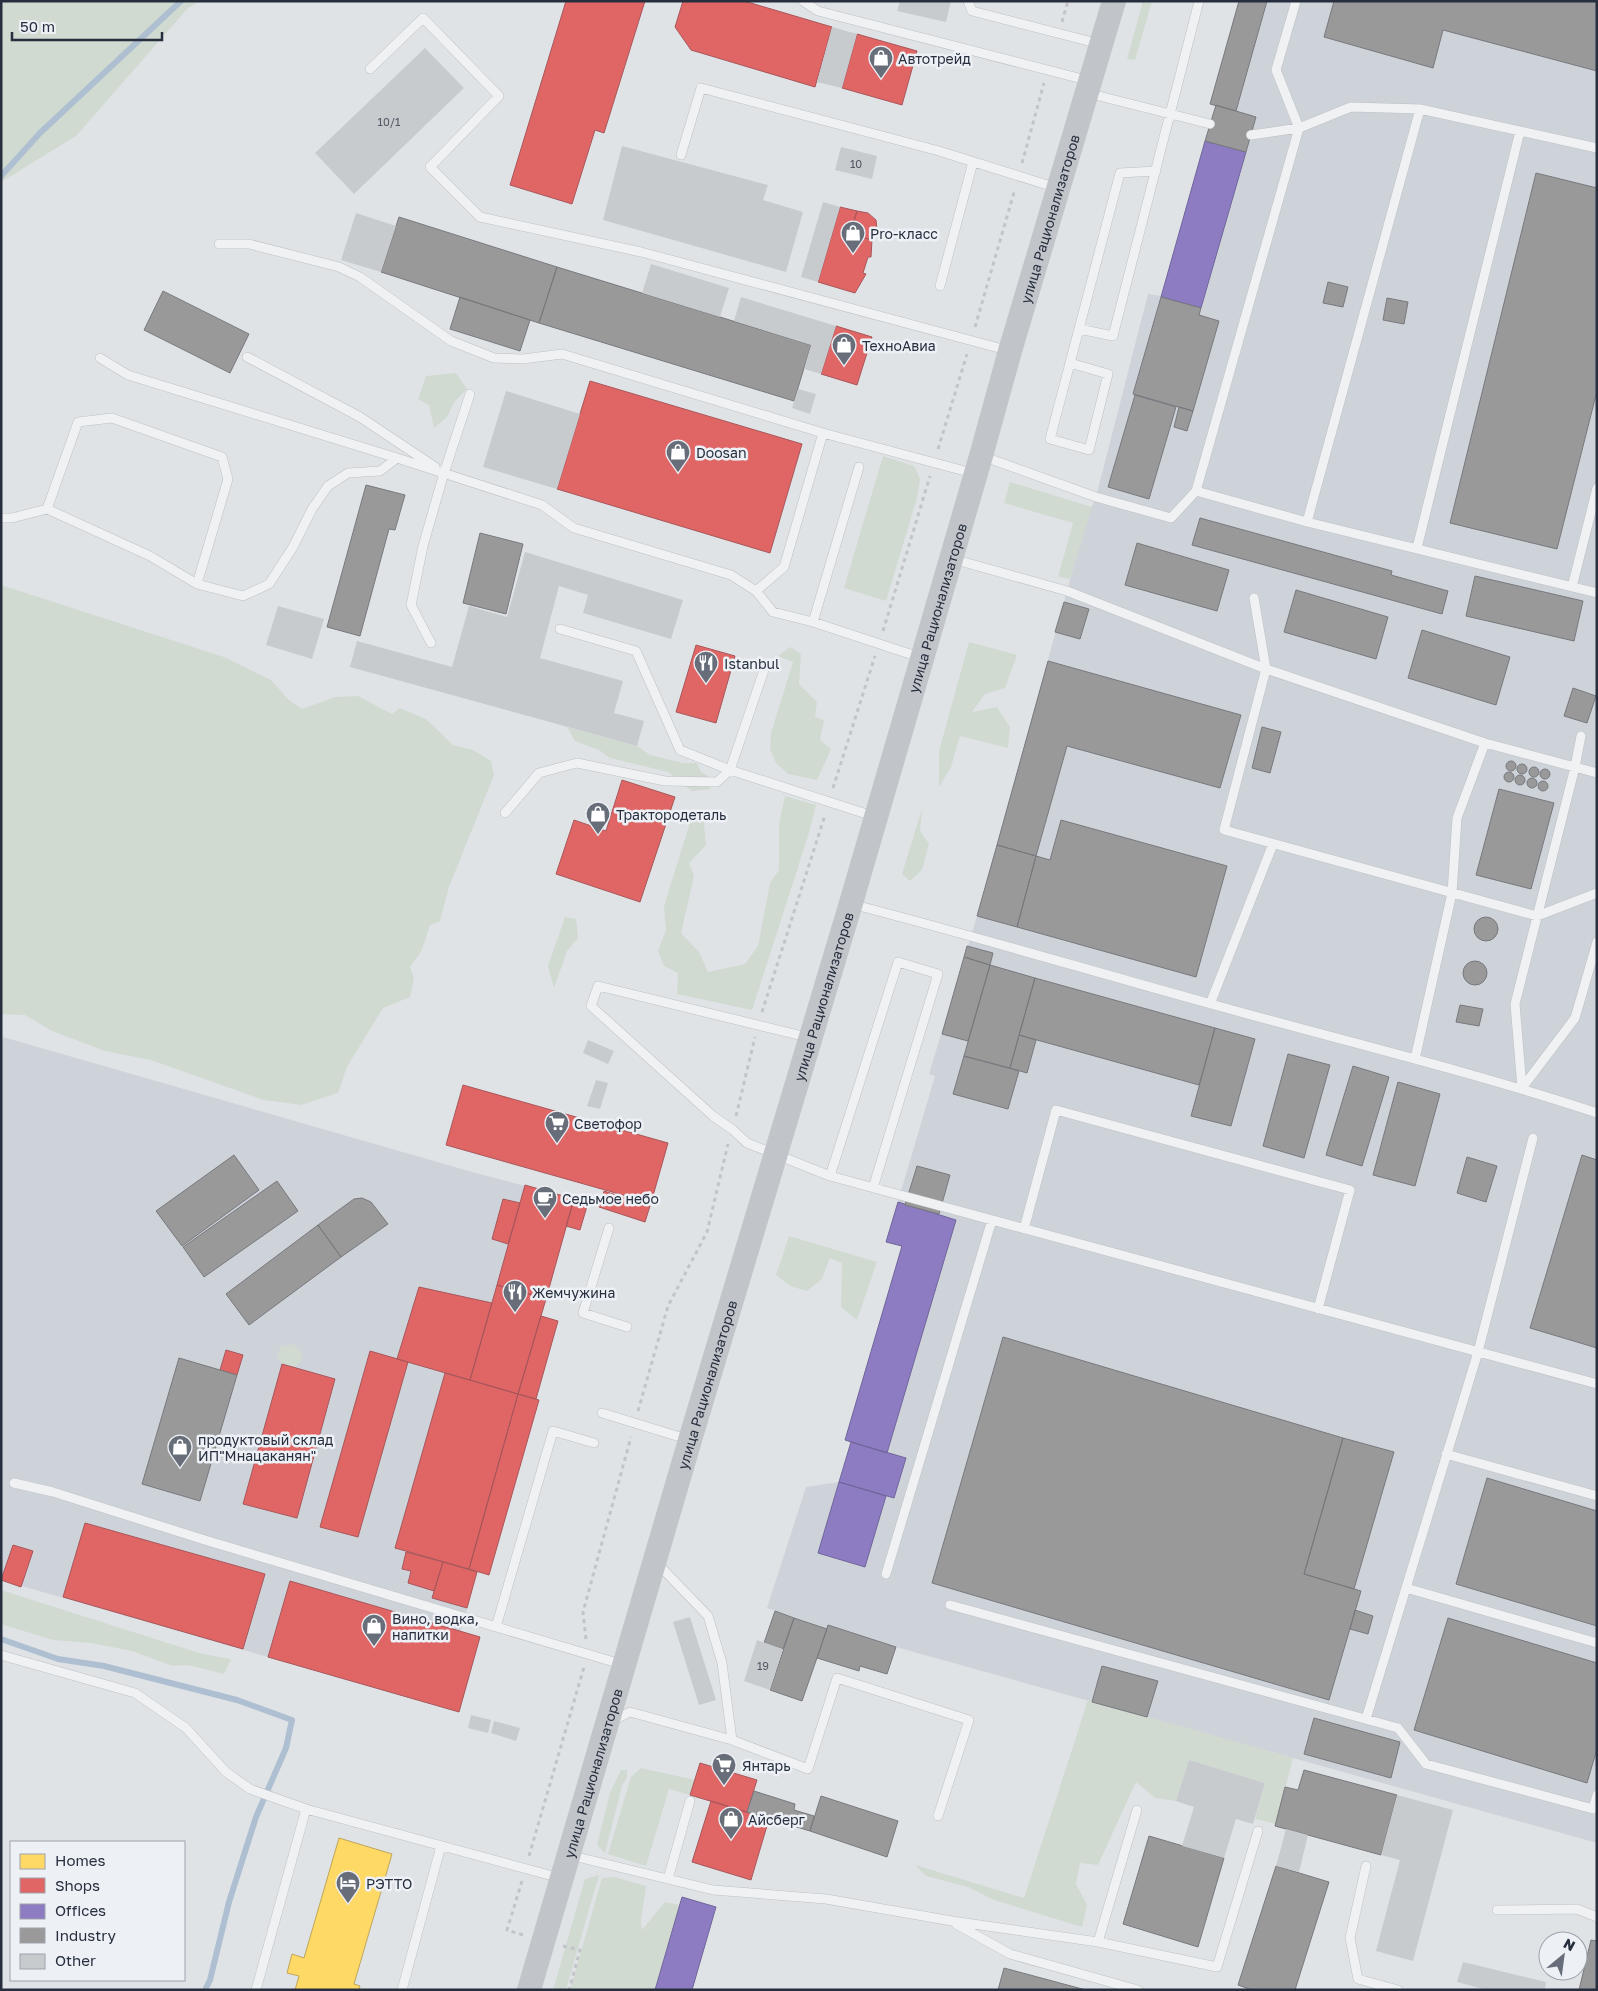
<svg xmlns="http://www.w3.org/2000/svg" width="1598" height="1991" font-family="'Golos Text',sans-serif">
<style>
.built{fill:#ced2d9}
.green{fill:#d0dad1}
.homes{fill:#ffd966;stroke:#bea65a}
.shops{fill:#e06666;stroke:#a8565a}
.offices{fill:#8e7cc3;stroke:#6f659b}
.industry{fill:#999;stroke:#77797e}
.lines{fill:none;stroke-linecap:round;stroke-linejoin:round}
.stream{stroke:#aebfd1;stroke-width:6}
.building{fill:#c8cbce}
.service-casing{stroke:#bec1c4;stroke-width:10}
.path{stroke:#c2c4c8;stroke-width:3;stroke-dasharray:4 4;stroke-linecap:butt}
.service{stroke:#eff1f2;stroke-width:9}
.secondary{stroke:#c1c4c8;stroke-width:24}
.labels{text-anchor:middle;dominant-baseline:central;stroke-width:5;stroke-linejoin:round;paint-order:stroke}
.number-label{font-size:11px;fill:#505764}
.poi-label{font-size:14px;fill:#272f3f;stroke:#edf0f5;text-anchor:start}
.street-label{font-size:14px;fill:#272f3f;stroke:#edf0f5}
</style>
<rect width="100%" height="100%" fill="#e0e3e6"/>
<path class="built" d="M1239 1H1597V1843L896 1647 828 1625 827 1629 767 1608 806 1487 839 1482 851 1443 845 1440 902 1247 886 1242 935 1076 929 1074 977 916 1088 515 1096 497 1148 294 1161 296 1216 106Z
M3 1037 472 1172 574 1199 541 1316 558 1321 536 1399 518 1394 469 1569 477 1572 461 1631 480 1637 459 1712 1 1580V1051Z"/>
<path class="green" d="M1 1H200L188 8 76 136 1 182Z
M1143 1H1152L1135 60 1127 59Z
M456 373 467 389 455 401 447 417 434 428 429 405 418 399 426 376Z
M883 456 914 466 920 479 917 498 886 601 844 588Z
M1010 482 1092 507 1070 579 1058 577 1073 523 1004 503Z
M1 585 224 657 271 680 289 700 302 709 335 697 358 696 392 714 400 708 426 719 453 745 473 750 491 761 494 775 449 887 440 921 430 925 421 952 410 967 414 978 410 997 383 1008 347 1067 338 1093 301 1105 264 1100 151 1060 105 1051 52 1031 25 1015 1 1014Z
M969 642 1017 655 1005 688 985 694 972 712 997 707 1010 727 1008 748 960 736 951 767 939 787V751Z
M790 647 801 654 799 684 817 702 815 717 824 720 820 740 831 749 817 780 788 774 776 763 770 749 771 733 793 662 778 656Z
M567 727 637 746 650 755 683 763H697L701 772 712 778 710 789 692 791 668 772 610 758 599 750 575 741Z
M785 796 816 805 809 833 752 1010 677 994 678 973 664 966 658 951 666 930 664 906 693 813H703L706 845 689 863 694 876 681 933 699 952 708 972 745 964 758 946 770 883 779 870V824Z
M922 809 920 831 929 844 922 870 910 881 902 874Z
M565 917 576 919 578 938 567 951 554 988 548 966Z
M789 1236 877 1262 857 1320 841 1307 842 1263 830 1258 822 1279 807 1291 790 1286 776 1275Z
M293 1344 301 1352 302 1361 294 1367 282 1364 277 1356 281 1346Z
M1 1590 174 1645 203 1654 231 1659 224 1674 188 1665 173 1666 132 1651 91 1643 53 1640 1 1624Z
M1088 1700 1293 1758 1276 1824 1255 1819 1265 1783 1189 1760 1176 1801 1155 1798 1136 1782 1098 1865 1080 1863 1076 1884 1087 1905 1082 1927 994 1900 968 1887 926 1876 915 1865 1024 1898Z
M641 1768 695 1780 690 1795 669 1789 646 1866 608 1854 631 1777Z
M621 1770H627V1777L622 1786 605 1853 597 1845 610 1793Z
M599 1875 566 1990H553L585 1879Z
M614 1877 646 1886 641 1920 642 1930 665 1902 680 1905 655 1990H570L602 1878Z"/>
<path class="homes" d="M339 1838 392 1854 354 1984 360 1986 359 1990H295L299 1976 287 1973 292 1954 304 1958Z"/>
<path class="shops" d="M566 1H645L604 133 595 130 572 204 510 185Z
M683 1H744L832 27 815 87 691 50 675 27Z
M857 34 917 51 902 105 842 88Z
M840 207 857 211 850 234 872 240 871 257H868L863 273 866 274 855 293 818 282Z
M857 211 868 213 876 220 877 230 872 240 850 234Z
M836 326 872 337 857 385 821 374Z
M590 381 802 444 770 553 557 489Z
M696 645 735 656 716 723 676 712Z
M622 780 675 797 640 902 556 874 574 820 606 831Z
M463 1085 668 1143 651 1203 446 1145Z
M525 1185 574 1199 546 1299 497 1285Z
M604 1191 650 1206 645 1222 599 1207Z
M503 1199 520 1203 508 1244 492 1239Z
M574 1199 588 1203 580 1230 566 1226Z
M497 1285 546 1299 518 1394 470 1380Z
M419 1287 492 1303 470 1380 397 1359Z
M541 1316 558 1321 536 1399 518 1394Z
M226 1350 243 1355 237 1375 220 1370Z
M370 1351 408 1362 358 1537 320 1527Z
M282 1364 335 1379 297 1518 243 1504Z
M445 1373 518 1394 469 1569 395 1548Z
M518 1394 539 1400 489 1575 469 1569Z
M85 1523 265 1574 243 1649 63 1597Z
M13 1545 33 1551 21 1587 1 1580Z
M406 1552 443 1562 434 1591 408 1583 411 1571 402 1569Z
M443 1562 477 1572 467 1608 432 1598Z
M290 1581 480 1637 459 1712 268 1657Z
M700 1763 757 1780 747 1812 690 1795Z
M711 1801 769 1819 751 1880 692 1862Z"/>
<path class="offices" d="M1205 141 1246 152 1201 308 1161 297Z
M898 1202 956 1220 887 1453 845 1440 902 1246 886 1242Z
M851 1442 906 1458 894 1498 839 1482Z
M839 1482 886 1496 865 1567 818 1553Z
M682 1897 716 1907 692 1990H655Z"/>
<path class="industry" d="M1239 1H1267L1236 111 1210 104Z
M1334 1H1597V71L1443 30 1433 68 1324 37Z
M1216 105 1256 117 1246 152 1205 141Z
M1536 173 1597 188V391L1557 549 1450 523Z
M399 217 557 267 539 323 381 272Z
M557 267 811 345 794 401 539 323Z
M1328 282 1348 287 1343 307 1323 303Z
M163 291 249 334 230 373 144 330Z
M460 297 530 320 520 351 450 329Z
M1161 297 1201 308 1199 315 1219 321 1193 411 1133 394Z
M1387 298 1408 302 1404 324 1383 320Z
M1135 395 1176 407 1149 499 1108 487Z
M1179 407 1193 411 1187 431 1174 427Z
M366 485 405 495 395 530 389 529 360 636 327 627Z
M1200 518 1392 571 1391 575 1448 591 1442 614 1192 545Z
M480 533 523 544 506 614 463 603Z
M1137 543 1229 570 1217 611 1125 585Z
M1475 576 1583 601 1574 641 1466 616Z
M1296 590 1388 617 1376 659 1284 632Z
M1064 602 1089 609 1080 639 1055 632Z
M1422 630 1510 657 1496 705 1408 678Z
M1048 661 1241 715 1220 788 1067 746 1036 856 997 845Z
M1573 688 1596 696 1587 723 1564 716Z
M1262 727 1281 732 1270 773 1252 768Z
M1506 766a5 5 0 1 1 10 0a5 5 0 1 1-10 0Z
M1517 769a5 5 0 1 1 10 0a5 5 0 1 1-10 0Z
M1529 772a5 5 0 1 1 10 0a5 5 0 1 1-10 0Z
M1540 774a5 5 0 1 1 10 0a5 5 0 1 1-10 0Z
M1504 777a5 5 0 1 1 10 0a5 5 0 1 1-10 0Z
M1515 780a5 5 0 1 1 10 0a5 5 0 1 1-10 0Z
M1527 783a5 5 0 1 1 10 0a5 5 0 1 1-10 0Z
M1538 786a5 5 0 1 1 10 0a5 5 0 1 1-10 0Z
M1499 789 1554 803 1531 889 1476 875Z
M1061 820 1227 866 1196 977 1017 927 1036 856 1050 860Z
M997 845 1036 856 1017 927 977 916Z
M1474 929a12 12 0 1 1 24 0a12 12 0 1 1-24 0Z
M967 946 993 953 990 965 964 957Z
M964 957 990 965 968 1041 942 1034Z
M1463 973a12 12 0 1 1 24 0a12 12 0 1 1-24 0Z
M990 965 1035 978 1010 1068 964 1056Z
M1035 978 1215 1028 1199 1085 1019 1035Z
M1460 1005 1483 1009 1479 1026 1456 1022Z
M1215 1028 1255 1039 1231 1126 1191 1116Z
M1019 1035 1036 1040 1027 1073 1010 1068Z
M1288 1054 1330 1065 1304 1158 1263 1146Z
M964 1056 1019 1071 1008 1109 953 1094Z
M1353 1066 1389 1077 1362 1166 1326 1155Z
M1398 1082 1440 1094 1415 1186 1373 1175Z
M234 1155 259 1190 182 1246 156 1211Z
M1582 1155 1597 1160V1348L1530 1328Z
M1467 1157 1497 1166 1486 1202 1457 1193Z
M917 1166 950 1175 939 1214 905 1205Z
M277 1181 298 1211 204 1277 183 1247Z
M362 1198 371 1202 388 1224 341 1257 318 1225 354 1199Z
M318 1225 341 1257 249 1325 226 1294Z
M1003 1337 1343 1438 1304 1574 1361 1591 1329 1700 932 1583Z
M179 1358 237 1375 200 1501 142 1484Z
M1343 1438 1394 1452 1354 1589 1304 1574Z
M1487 1478 1597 1511V1626L1456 1584Z
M1355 1610 1373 1616 1368 1634 1350 1629Z
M775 1611 794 1618 783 1649 764 1643Z
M794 1618 827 1629 802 1701 770 1690Z
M1448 1618 1597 1663V1749L1587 1783 1414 1730Z
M828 1625 896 1647 887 1674 860 1666 859 1671 817 1658Z
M1102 1666 1158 1681 1147 1717 1092 1702Z
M1314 1718 1400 1742 1391 1778 1304 1754Z
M1304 1770 1397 1795 1381 1855 1275 1826 1285 1787 1298 1790Z
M754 1791 795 1804 794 1810 814 1816 810 1831 747 1812Z
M821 1796 898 1821 887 1857 810 1831Z
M1149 1836 1224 1858 1198 1947 1123 1924Z
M1276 1866 1329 1882 1295 1990H1252L1238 1985Z
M1591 1940 1597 1941V1990H1579Z
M1004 1968 1086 1990H998Z"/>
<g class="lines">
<path class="stream" d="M1 176 40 133 181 1
M1 1639 58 1659 104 1666 237 1700 292 1720 286 1748 256 1817 229 1902 210 1980 205 1990"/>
</g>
<path class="building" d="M900 1H951L946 22 897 11Z
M832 27 857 34 842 88 817 82Z
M425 48 464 88 354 194 315 153Z
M622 146 768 185 763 200 803 212 786 272 603 220Z
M841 147 877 156 872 179 835 170Z
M823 202 840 207 818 282 801 277Z
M356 213 396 226 381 272 341 260Z
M651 264 729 288 720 317 642 293Z
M741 297 836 326 821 374 804 369 811 345 734 321Z
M798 389 816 394 810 414 792 408Z
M506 391 580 414 557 489 483 467Z
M525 552 683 600 671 639 583 613 588 595 559 586 540 658 623 681 614 713 644 721 637 746 350 667 357 641 452 667 469 606 507 617Z
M278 606 324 619 312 659 266 645Z
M588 1040 614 1051 608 1064 583 1053Z
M596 1080 608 1083 600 1109 587 1106Z
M690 1617 716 1700 699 1705 673 1622Z
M757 1640 783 1649 770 1690 744 1681Z
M471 1715 491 1720 488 1733 468 1728Z
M494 1721 520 1728 516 1741 491 1733Z
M1189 1760 1265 1783 1253 1824 1236 1819 1224 1858 1182 1846 1194 1807 1176 1801Z
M1397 1795 1453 1810 1413 1961 1376 1951 1400 1860 1381 1855Z
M1286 1829 1308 1835 1299 1872 1276 1866Z
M1463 1962 1546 1982 1545 1990H1487L1457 1982Z"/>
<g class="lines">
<defs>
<path id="service" d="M803 1 818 11 1090 81
M968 1 972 11 1100 44
M370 69 423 18 499 96 430 167 480 217 641 252 1010 351
M1087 93 1210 124
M1251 135 1299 128 1351 107 1420 109 1597 148
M681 155 701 88 939 151 1057 188
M219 244H249L339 267 360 277 451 341 494 358 523 359 562 354 823 433 976 474
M940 286 973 162
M1079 329 1113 336 1199 1
M247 357 360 417 435 467
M100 358 128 375 397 458 542 505 574 528 731 575 756 591 773 612 813 622 922 658
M1070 363 1108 374 1089 450 1050 439 1120 173 1156 171
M982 456 1096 497 1171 518 1196 491 1299 128 1276 70 1296 1
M1196 491 1307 522 1597 593
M1 518H12L47 509
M1307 522 1420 109
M1417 548 1520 131
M953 559 1067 591 1266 669 1485 743 1597 773
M197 584 228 479 222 457 112 418 78 422 47 509 150 556 197 584 243 596 269 584 293 547 312 509 328 486 348 473 380 471 397 458
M1572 587 1597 488
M756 591 784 567 823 433
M1254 598 1266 669 1224 830 1537 916 1597 893
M813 622 859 467
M560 629 636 651 680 750 730 770 876 817
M431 643 411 605 423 546 444 473 470 394
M505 813 539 773 577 763 665 781 717 782 730 770 764 670
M851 904C972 935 1091 971 1211 1004 1340 1040 1470 1071 1597 1113
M1210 1004 1273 844
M811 1038 598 986 591 1006 713 1116 733 1130 747 1143 830 1176 1597 1384
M1415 1059 1452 893 1457 818 1485 743
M1522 1088 1515 1004 1575 767 1581 736
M1522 1088 1575 1018 1597 942
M830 1176 898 962 938 974 873 1188
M609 1228 583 1313 627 1327
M1024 1229 1056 1110 1350 1190 1318 1309
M602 1413 690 1440
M1446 1454 1597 1496
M14 1483 53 1492 208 1541 624 1665
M886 1574 992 1220
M1406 1588 1597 1643
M950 1605 1398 1728 1426 1764 1593 1809 1597 1795
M496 1627 553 1431 594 1443
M1 1655 135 1693 186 1728 226 1772 250 1789 306 1809 560 1878
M1366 1719 1478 1352 1533 1138
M612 1721 630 1712 732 1740 722 1663 708 1616 657 1563
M732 1740 808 1769 837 1678 969 1720 938 1816
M569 1855 713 1890 826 1899 952 1921 1098 1942 1217 1967 1258 1831
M1366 1866 1350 1938 1358 1979 1398 1990
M668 1879 690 1801
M1497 1910 1577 1909 1597 1917
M956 1924 1010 1954 1138 1990
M1098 1942 1137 1810
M256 1990 306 1809
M402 1990 441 1846"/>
</defs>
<use href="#service" class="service-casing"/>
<path class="path" d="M1062 22 1068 1
M1022 163 1044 83
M975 327 1015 189
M938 449 967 354
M883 631 930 476
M833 788 875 656
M762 1012 825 815
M736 1116 755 1037
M638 1411 668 1306 707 1232 728 1144
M586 1639 583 1612 631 1437
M529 1856 584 1667
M522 1881 507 1930 523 1935
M563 1946 580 1950 569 1990"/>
<use href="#service" class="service"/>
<path class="secondary" id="s1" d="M529 1990 690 1440 851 903 981 456 1010 351 1114 1"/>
</g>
<defs>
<symbol id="shop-pin" viewBox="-11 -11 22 30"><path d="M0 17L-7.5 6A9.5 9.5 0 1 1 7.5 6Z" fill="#686e79" stroke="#edf0f5"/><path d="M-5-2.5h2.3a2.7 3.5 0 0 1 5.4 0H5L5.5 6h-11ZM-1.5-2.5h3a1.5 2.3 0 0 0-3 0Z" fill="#fff"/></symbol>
<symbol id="restaurant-pin" viewBox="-11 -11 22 30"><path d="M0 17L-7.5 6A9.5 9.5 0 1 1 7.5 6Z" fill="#686e79" stroke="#edf0f5"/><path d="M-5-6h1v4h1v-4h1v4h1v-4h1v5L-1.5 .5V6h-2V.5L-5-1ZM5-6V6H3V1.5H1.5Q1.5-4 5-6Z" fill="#fff"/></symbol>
<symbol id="supermarket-pin" viewBox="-11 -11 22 30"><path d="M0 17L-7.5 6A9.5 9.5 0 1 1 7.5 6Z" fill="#686e79" stroke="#edf0f5"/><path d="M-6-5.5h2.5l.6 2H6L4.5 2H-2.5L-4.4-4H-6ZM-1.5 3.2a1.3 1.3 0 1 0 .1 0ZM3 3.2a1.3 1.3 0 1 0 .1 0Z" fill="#fff"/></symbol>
<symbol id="cafe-pin" viewBox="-11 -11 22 30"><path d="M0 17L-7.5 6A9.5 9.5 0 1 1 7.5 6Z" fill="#686e79" stroke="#edf0f5"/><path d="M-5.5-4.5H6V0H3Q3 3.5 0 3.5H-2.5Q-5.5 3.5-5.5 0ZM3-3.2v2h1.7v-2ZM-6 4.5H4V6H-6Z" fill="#fff"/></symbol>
<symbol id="hotel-pin" viewBox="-11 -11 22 30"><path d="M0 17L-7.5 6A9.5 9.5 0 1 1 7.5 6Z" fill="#686e79" stroke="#edf0f5"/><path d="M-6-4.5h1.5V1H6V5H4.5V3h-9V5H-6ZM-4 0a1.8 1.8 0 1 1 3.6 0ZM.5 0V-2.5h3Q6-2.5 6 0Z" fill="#fff"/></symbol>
</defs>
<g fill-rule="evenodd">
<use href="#shop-pin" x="867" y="44" width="28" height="38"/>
<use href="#shop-pin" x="839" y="219" width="28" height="38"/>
<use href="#shop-pin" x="830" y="331" width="28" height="38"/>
<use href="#shop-pin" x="664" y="438" width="28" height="38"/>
<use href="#restaurant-pin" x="692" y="649" width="28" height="38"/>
<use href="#shop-pin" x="584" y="800" width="28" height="38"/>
<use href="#supermarket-pin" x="543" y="1109" width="28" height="38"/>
<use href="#cafe-pin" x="531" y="1184" width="28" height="38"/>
<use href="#restaurant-pin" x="501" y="1278" width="28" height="38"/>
<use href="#shop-pin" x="166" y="1433" width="28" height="38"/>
<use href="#shop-pin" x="360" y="1612" width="28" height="38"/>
<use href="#supermarket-pin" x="710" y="1751" width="28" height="38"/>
<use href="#shop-pin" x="717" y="1805" width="28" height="38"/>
<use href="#hotel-pin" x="334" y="1869" width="28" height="38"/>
</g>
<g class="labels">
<g class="number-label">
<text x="389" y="121">10/1</text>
<text x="856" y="163">10</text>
<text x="763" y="1665">19</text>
</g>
<g class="poi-label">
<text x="898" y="58">Автотрейд</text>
<text x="870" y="233">Pro-класс</text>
<text x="862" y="345">ТехноАвиа</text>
<text x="696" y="452">Doosan</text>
<text x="724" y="663">Istanbul</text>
<text x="616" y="814">Трактородеталь</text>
<text x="574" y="1123">Светофор</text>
<text x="562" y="1198">Седьмое небо</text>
<text x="532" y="1292">Жемчужина</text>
<text x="198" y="1439">продуктовый склад<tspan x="198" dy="16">ИП"Мнацаканян"</tspan></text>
<text x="392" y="1618">Вино, водка,<tspan x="392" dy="16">напитки</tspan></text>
<text x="742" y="1765">Янтарь</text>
<text x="748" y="1819">Айсберг</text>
<text x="366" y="1883">РЭТТО</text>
</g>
<g class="street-label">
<text stroke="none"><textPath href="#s1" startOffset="1846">улица Рационализаторов</textPath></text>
<text stroke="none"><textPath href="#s1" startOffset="1441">улица Рационализаторов</textPath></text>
<text stroke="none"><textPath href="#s1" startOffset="1036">улица Рационализаторов</textPath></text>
<text stroke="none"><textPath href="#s1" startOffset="631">улица Рационализаторов</textPath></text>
<text stroke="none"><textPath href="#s1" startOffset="226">улица Рационализаторов</textPath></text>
</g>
</g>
<rect width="1598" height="1991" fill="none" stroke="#272f3f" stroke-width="5"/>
<rect x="10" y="1841" width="175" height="140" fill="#edf0f5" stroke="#9ea3ac"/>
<rect x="20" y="1854" width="25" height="15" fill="#ffd966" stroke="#9ea3ac"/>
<text x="55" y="1866" font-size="15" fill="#272f3f">Homes</text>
<rect x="20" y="1878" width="25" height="15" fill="#e06666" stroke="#9ea3ac"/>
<text x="55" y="1891" font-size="15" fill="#272f3f">Shops</text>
<rect x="20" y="1904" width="25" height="15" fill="#8e7cc3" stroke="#9ea3ac"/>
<text x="55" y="1916" font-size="15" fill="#272f3f">Offices</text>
<rect x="20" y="1928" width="25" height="15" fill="#999999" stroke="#9ea3ac"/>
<text x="55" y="1941" font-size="15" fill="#272f3f">Industry</text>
<rect x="20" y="1954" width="25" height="15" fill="#c8cbce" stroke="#9ea3ac"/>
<text x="55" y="1966" font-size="15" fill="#272f3f">Other</text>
<g transform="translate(1563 1956) rotate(29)"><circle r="24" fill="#edf0f5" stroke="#9ea3ac"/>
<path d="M0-4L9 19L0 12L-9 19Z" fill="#686e79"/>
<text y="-8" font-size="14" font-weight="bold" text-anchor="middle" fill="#272f3f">N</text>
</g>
<path d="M12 32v8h150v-8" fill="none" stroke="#272f3f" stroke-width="2.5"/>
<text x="20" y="32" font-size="15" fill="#272f3f" stroke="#edf0f5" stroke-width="4" paint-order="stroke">50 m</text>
</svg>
